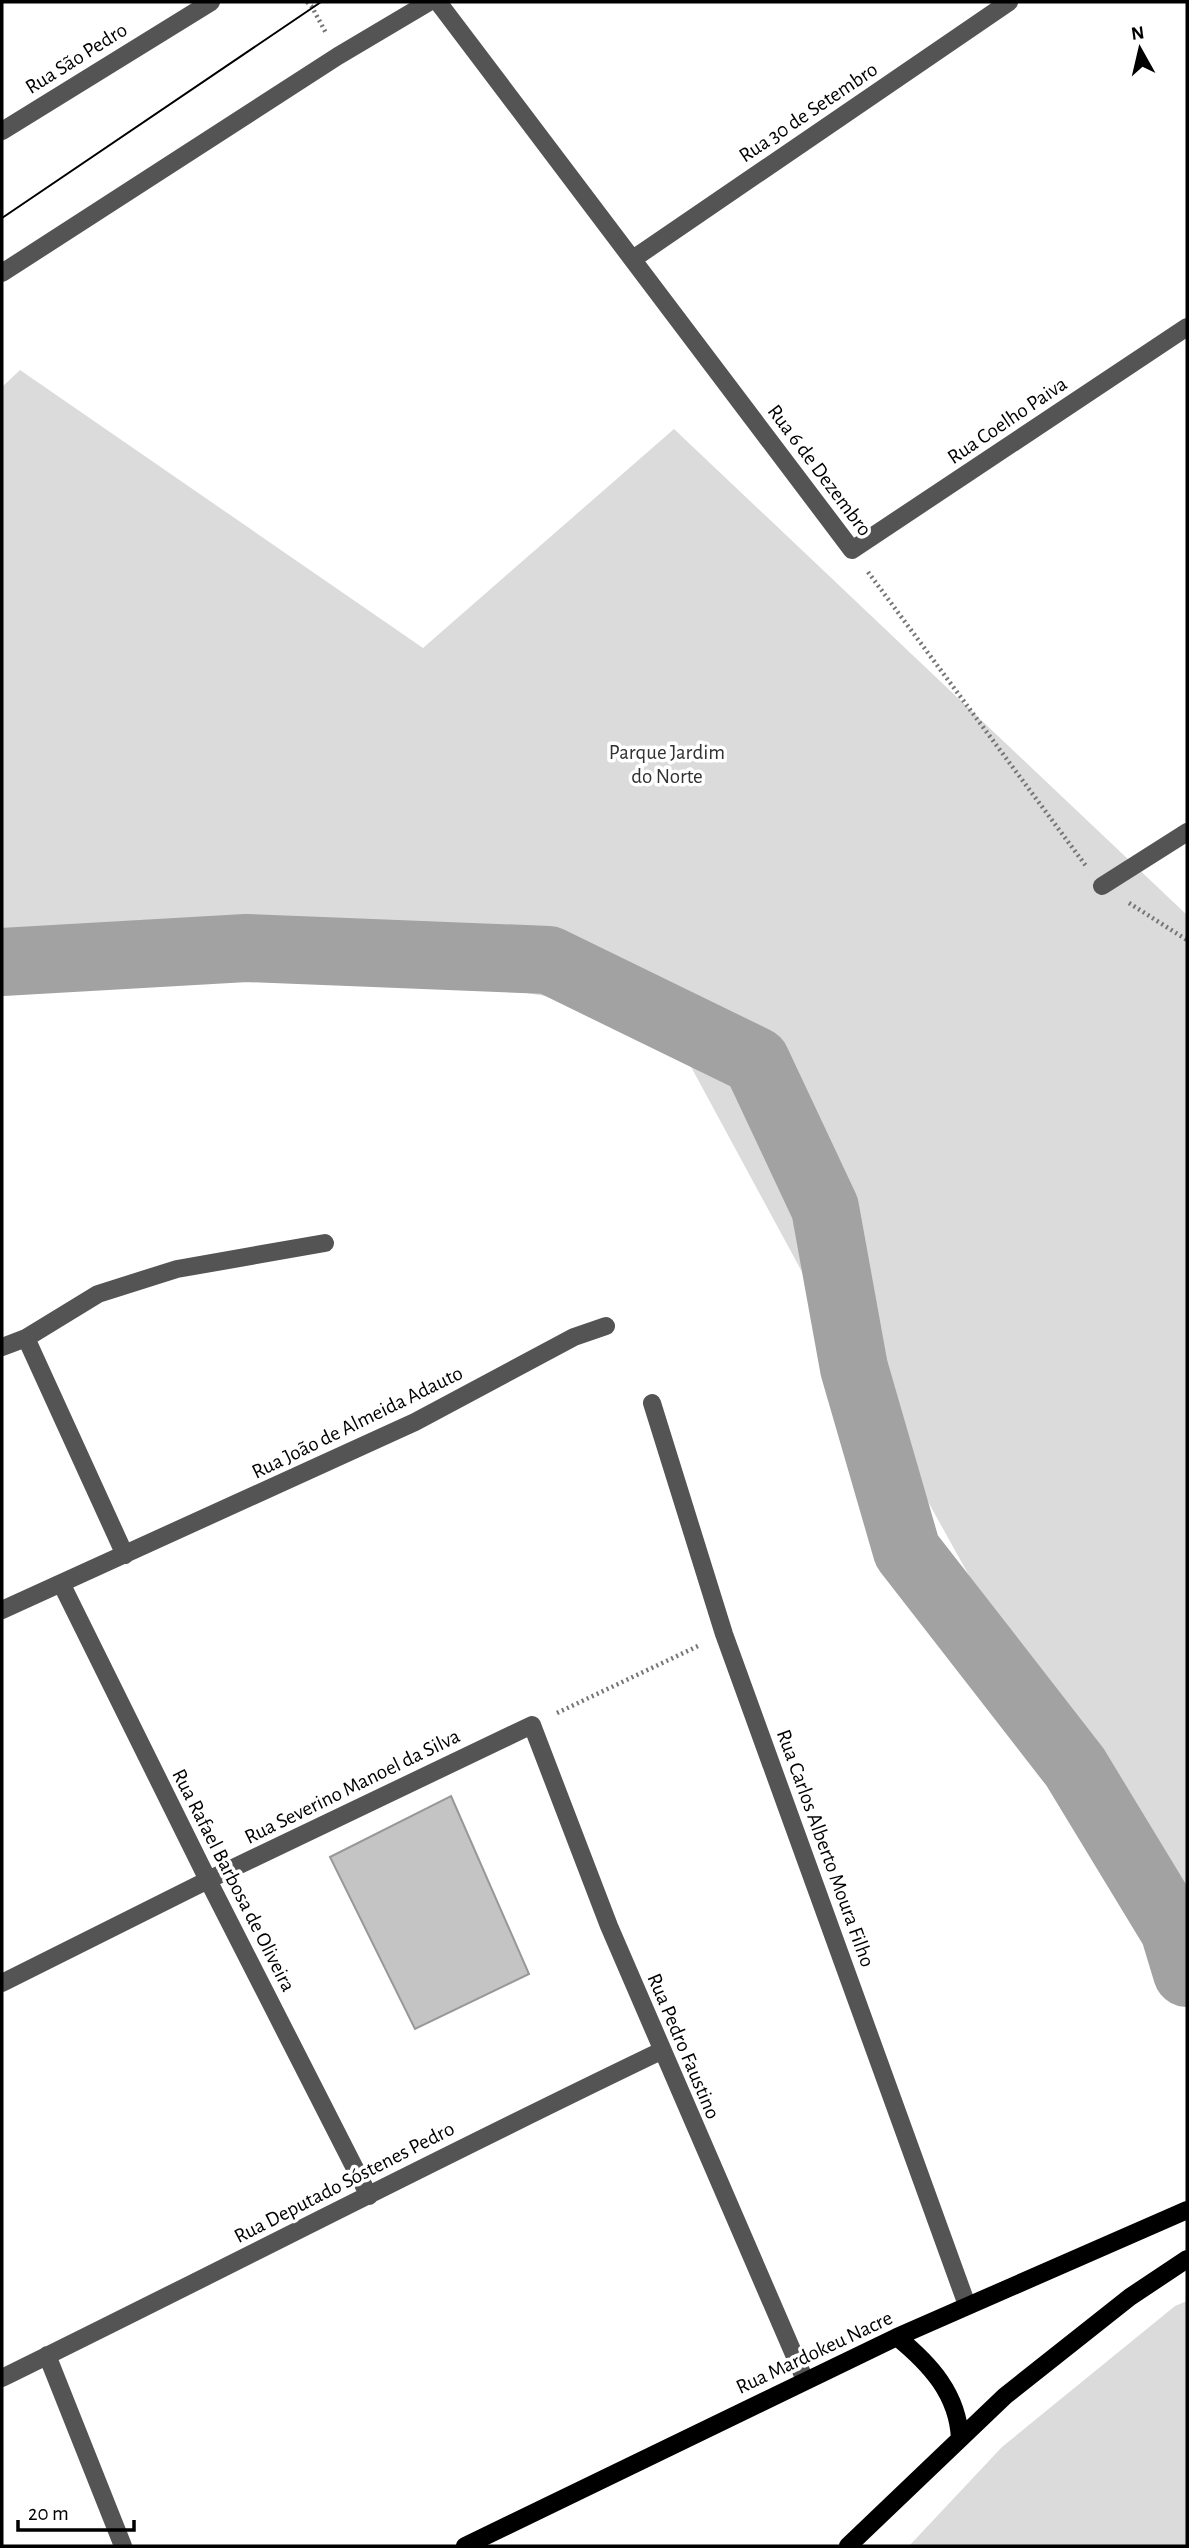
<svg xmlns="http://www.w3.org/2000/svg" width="1189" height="2548" viewBox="0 0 1189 2548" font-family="'Alegreya Sans',sans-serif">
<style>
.green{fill:#dbdbdb}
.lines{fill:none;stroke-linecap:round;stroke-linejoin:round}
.river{stroke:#a2a2a2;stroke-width:68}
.building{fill:#c4c4c4;stroke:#989898;stroke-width:2}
.path{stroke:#767676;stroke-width:4.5;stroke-dasharray:2 3.5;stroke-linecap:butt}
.minor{stroke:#545454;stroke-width:18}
.major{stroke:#000;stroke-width:18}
.tram{stroke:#000;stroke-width:2}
.labels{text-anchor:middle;stroke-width:7;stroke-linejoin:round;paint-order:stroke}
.street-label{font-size:21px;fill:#000;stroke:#fff}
.park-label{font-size:21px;fill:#323232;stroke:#fff}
</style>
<rect width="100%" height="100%" fill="#fff"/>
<!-- green -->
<path class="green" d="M20 370 423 648 674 429 1187 915V2000L1075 1767 854 1368 663 1015 246 948 2 972V387Z
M1187 2301V2546H909L1002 2447 1175 2306Z"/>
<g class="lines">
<!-- river -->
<path class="river" d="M2 962 246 948 549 960 756 1061 825 1208 854 1368 907 1551 1075 1767 1174 1930 1187 1973"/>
</g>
<!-- building -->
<path class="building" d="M451 1796 529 1974 415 2029 330 1857Z"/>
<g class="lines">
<!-- path -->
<path class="path" d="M307 2 312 7 326 33
M868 572 1086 866
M1129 903 1187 940
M557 1713 698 1646"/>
<!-- minor -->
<path class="minor" d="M438 2 852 550 1187 327
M2 131 211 2
M633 259 1009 2
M2 273 338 56 429 2
M1102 886 1187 832
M26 1338 125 1555
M2 1347 26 1338 98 1294 177 1269 325 1243
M652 1403 724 1634 967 2305
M61 1583 208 1880 369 2196
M2 1610 415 1422 574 1337 606 1326
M2 1983 208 1880 532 1725 609 1926 805 2380
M47 2355 123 2546
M2 2378C222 2270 440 2157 661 2051"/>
<!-- major -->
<path class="major" d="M897 2337C930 2364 958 2394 960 2439
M465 2546 897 2337 1187 2210
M848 2546 1005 2396 1130 2297 1187 2259"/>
<!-- tram -->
<path class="tram" d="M2 218 321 2"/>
</g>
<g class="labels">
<!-- street labels -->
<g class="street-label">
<text transform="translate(76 58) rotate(-32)" y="7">Rua São Pedro</text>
<text transform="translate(808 112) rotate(-34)" y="7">Rua 30 de Setembro</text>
<text transform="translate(1007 420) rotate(-34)" y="7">Rua Coelho Paiva</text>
<text transform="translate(820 470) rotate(53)" y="7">Rua 6 de Dezembro</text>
<text transform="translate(357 1422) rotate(-26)" y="7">Rua João de Almeida Adauto</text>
<text transform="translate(352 1786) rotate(-26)" y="7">Rua Severino Manoel da Silva</text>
<text transform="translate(826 1848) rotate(70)" y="7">Rua Carlos Alberto Moura Filho</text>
<text transform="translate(234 1880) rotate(63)" y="7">Rua Rafael Barbosa de Oliveira</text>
<text transform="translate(684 2046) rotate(67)" y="7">Rua Pedro Faustino</text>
<text transform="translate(344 2182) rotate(-27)" y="7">Rua Deputado Sóstenes Pedro</text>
<text transform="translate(814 2352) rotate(-25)" y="7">Rua Mardokeu Nacre</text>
</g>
<!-- park labels -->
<g class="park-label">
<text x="667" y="759">Parque Jardim<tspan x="667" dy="24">do Norte</tspan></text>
</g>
</g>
<!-- border -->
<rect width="1189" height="2548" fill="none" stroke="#000000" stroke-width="7"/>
<!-- north arrow -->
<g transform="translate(1140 49) rotate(352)" stroke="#ffffff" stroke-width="5" paint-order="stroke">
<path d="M0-5L12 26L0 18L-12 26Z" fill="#000000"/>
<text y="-10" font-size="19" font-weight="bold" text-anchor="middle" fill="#000000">N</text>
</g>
<!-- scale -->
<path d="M18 2520v10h116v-10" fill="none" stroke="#000000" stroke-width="3.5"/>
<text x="28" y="2520" font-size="21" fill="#000000" stroke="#ffffff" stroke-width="5" paint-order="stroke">20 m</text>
</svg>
